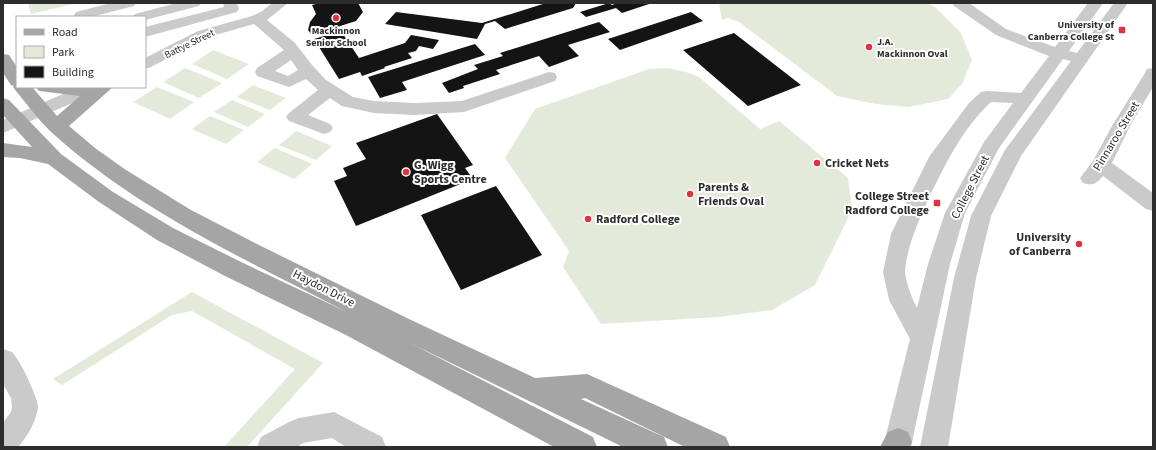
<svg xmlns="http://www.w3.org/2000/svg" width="1156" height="450" viewBox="0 0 1156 450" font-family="'Source Sans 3',sans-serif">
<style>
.green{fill:#e3eada}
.building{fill:#141414}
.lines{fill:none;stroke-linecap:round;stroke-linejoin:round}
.minor{fill:#cacaca;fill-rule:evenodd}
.major{fill:#a5a5a5;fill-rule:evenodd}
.poi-dot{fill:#de3442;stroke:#fff;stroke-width:1.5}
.labels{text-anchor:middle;stroke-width:4;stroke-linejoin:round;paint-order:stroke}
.far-poi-label{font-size:10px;font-weight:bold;fill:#2d2d2d;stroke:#fff;text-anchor:end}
.far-street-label{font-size:10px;fill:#2d2d2d;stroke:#fff}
.street-label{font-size:12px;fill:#2d2d2d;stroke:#fff}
.poi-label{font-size:12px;font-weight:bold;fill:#2d2d2d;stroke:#fff;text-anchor:start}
</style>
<rect width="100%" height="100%" fill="#fff"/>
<!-- green -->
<path class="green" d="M28 3H77L31 14Z
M719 3H928L936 8 961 33 972 60 962 84 948 99 909 107 876 104 837 96 739 22 728 18 722 20Z
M213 50 249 64 227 79 192 64Z
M185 68 222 83 199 98 163 82Z
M667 68 686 72 699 77 760 129 779 121 848 178 852 210 815 285 772 310 719 317 601 324 563 267 569 251 505 158 535 109 649 69Z
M253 85 286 98 270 110 237 97Z
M157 87 194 102 170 119 133 102Z
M232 100 265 114 248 127 214 112Z
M210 116 244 130 226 144 192 129Z
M296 131 332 146 316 160 279 145Z
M275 148 312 164 294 179 257 162Z
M192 292 323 363 247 447H224L295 369 192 311 172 315 62 385 53 379Z"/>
<!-- building -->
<path class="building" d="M320 3H358L363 12 356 21 312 35 308 30 310 22 316 14 312 5Z
M546 3H576L573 8 505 29 495 21 485 24 477 39 385 24 396 12 482 23Z
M609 3 612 5 617 3H652L622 13 616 8 586 17 580 12Z
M691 12 703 21 620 50 608 39Z
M599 22 610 32 568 45 579 56 549 67 539 56 496 70 500 74 463 86 464 88 449 93 442 83 478 69 474 65 503 56 500 53Z
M341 31 359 58 405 43 411 35 439 40 433 49 419 46 416 51 408 53 412 58 384 67 385 68 362 76 360 72 339 79 314 39Z
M734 33 801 85 748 106 683 50Z
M475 44 485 55 402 82 407 90 380 98 368 77Z
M437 114 473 165 465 168 473 179 356 226 334 181 347 176 343 168 366 159 356 143Z
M496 186 542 255 461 290 421 215Z"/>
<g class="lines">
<!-- minor -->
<path class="minor" d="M111 3H136L134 6 91 17H73L76 12Z
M177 3H201L199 6 145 20V17H132L135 14Z
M223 3H237L239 9 237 12 145 37V27L224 7Z
M272 3H288L267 20 295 43 312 65 326 80 353 97 374 101 415 103 462 101 549 72 555 73 557 77 555 81 464 112 415 115 374 113 342 106 330 98 308 115 330 124 333 128 330 132 324 134 289 121 286 117 289 113 318 90 306 79 289 87 257 76 255 72 257 68 284 50 254 24 208 37 151 67 145 69V58L198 31 252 16 261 12ZM291 60 298 70 288 76 275 71Z
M952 3H969L1006 29 1055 47 1088 3H1103L1069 51 1077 53 1114 3H1128L1021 156 991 216 976 278 948 447H920L954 278 971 216 1005 150 1071 61 1063 59 999 148 965 213 950 264 911 447H883L910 339 889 300 883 272 891 234 929 157 969 103 981 92 987 91 1021 93 1049 56 996 35 954 6ZM991 102 1013 103 984 142 945 213 928 264 917 308C912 299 905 280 905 270 908 243 919 220 930 196 946 162 964 127 991 102Z
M1153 68V87L1130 126 1112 163 1153 193V211L1146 209 1103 176C1096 184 1093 186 1083 183L1080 178 1093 161 1112 126 1145 73 1147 69Z
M79 87H103L100 91 3 133V120Z
M3 349C5 350 10 351 12 352 19 358 39 399 38 408 36 422 27 437 18 447H3V423L11 412 12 407 11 398 3 384Z
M334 412 382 437 386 447H346L332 438 303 443 297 447H257L261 437 289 422 299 418Z"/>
<!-- major -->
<path class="major" d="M3 54 9 55 17 67V87H32L57 116 80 96 39 91 36 87H113L69 126 95 148 126 170 191 210 259 245 411 320 535 378 587 374 726 437 730 447H685L585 398 581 399 664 437 668 447H623L410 343 593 437 597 447H554L344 334 225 276 157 240 99 202 48 164 20 158 3 157V143L32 147 3 115V98L9 100 61 154 113 192 173 228 241 262 347 312C244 259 135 209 49 130 37 118 27 104 16 91L13 87 14 86 11 85 3 73Z
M898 428 908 432 912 442 910 447H880L888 432Z"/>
</g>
<!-- markers -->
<g class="poi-dot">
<circle cx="336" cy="18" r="4"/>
<rect x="1118" y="26" width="8" height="8" rx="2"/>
<circle cx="869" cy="47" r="4"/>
<circle cx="817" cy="163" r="4"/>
<circle cx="406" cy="172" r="4"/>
<circle cx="690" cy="194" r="4"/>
<rect x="933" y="199" width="8" height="8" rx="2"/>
<circle cx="588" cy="219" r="4"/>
<circle cx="1079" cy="244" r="4"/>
</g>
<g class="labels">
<!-- far-poi labels -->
<g class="far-poi-label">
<text x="1114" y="28">University of<tspan x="1114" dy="12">Canberra College St</tspan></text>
<text x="336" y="34" text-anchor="middle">Mackinnon<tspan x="336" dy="12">Senior School</tspan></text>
<text x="877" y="45" text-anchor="start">J.A.<tspan x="877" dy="12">Mackinnon Oval</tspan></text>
</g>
<!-- far-street labels -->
<g class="far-street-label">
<text transform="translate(189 43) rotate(-26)" y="4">Battye Street</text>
</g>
<!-- street labels -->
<g class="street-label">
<text transform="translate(1116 136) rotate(-59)" y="4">Pinnaroo Street</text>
<text transform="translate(970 187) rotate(-63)" y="4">College Street</text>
<text transform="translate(324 288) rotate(27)" y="4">Haydon Drive</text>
</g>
<!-- poi labels -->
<g class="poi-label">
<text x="825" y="167">Cricket Nets</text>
<text x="414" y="169">G. Wigg<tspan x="414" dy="14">Sports Centre</tspan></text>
<text x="698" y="191">Parents &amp;<tspan x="698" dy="14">Friends Oval</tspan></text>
<text x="929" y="200" text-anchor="end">College Street<tspan x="929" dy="14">Radford College</tspan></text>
<text x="596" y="223">Radford College</text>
<text x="1071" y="241" text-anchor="end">University<tspan x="1071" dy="14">of Canberra</tspan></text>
</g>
</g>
<!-- border -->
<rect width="1156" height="450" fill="none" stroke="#2d2d2d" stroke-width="8"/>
<!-- legend -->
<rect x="16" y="16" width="130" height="72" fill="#ffffff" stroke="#ababab"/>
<rect x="24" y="29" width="20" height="6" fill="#a5a5a5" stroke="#ababab"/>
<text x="52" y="36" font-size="12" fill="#2d2d2d">Road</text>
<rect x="24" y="46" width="20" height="12" fill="#e3eada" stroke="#ababab"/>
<text x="52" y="56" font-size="12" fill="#2d2d2d">Park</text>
<rect x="24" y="66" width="20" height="12" fill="#141414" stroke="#ababab"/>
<text x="52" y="76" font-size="12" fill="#2d2d2d">Building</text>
</svg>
